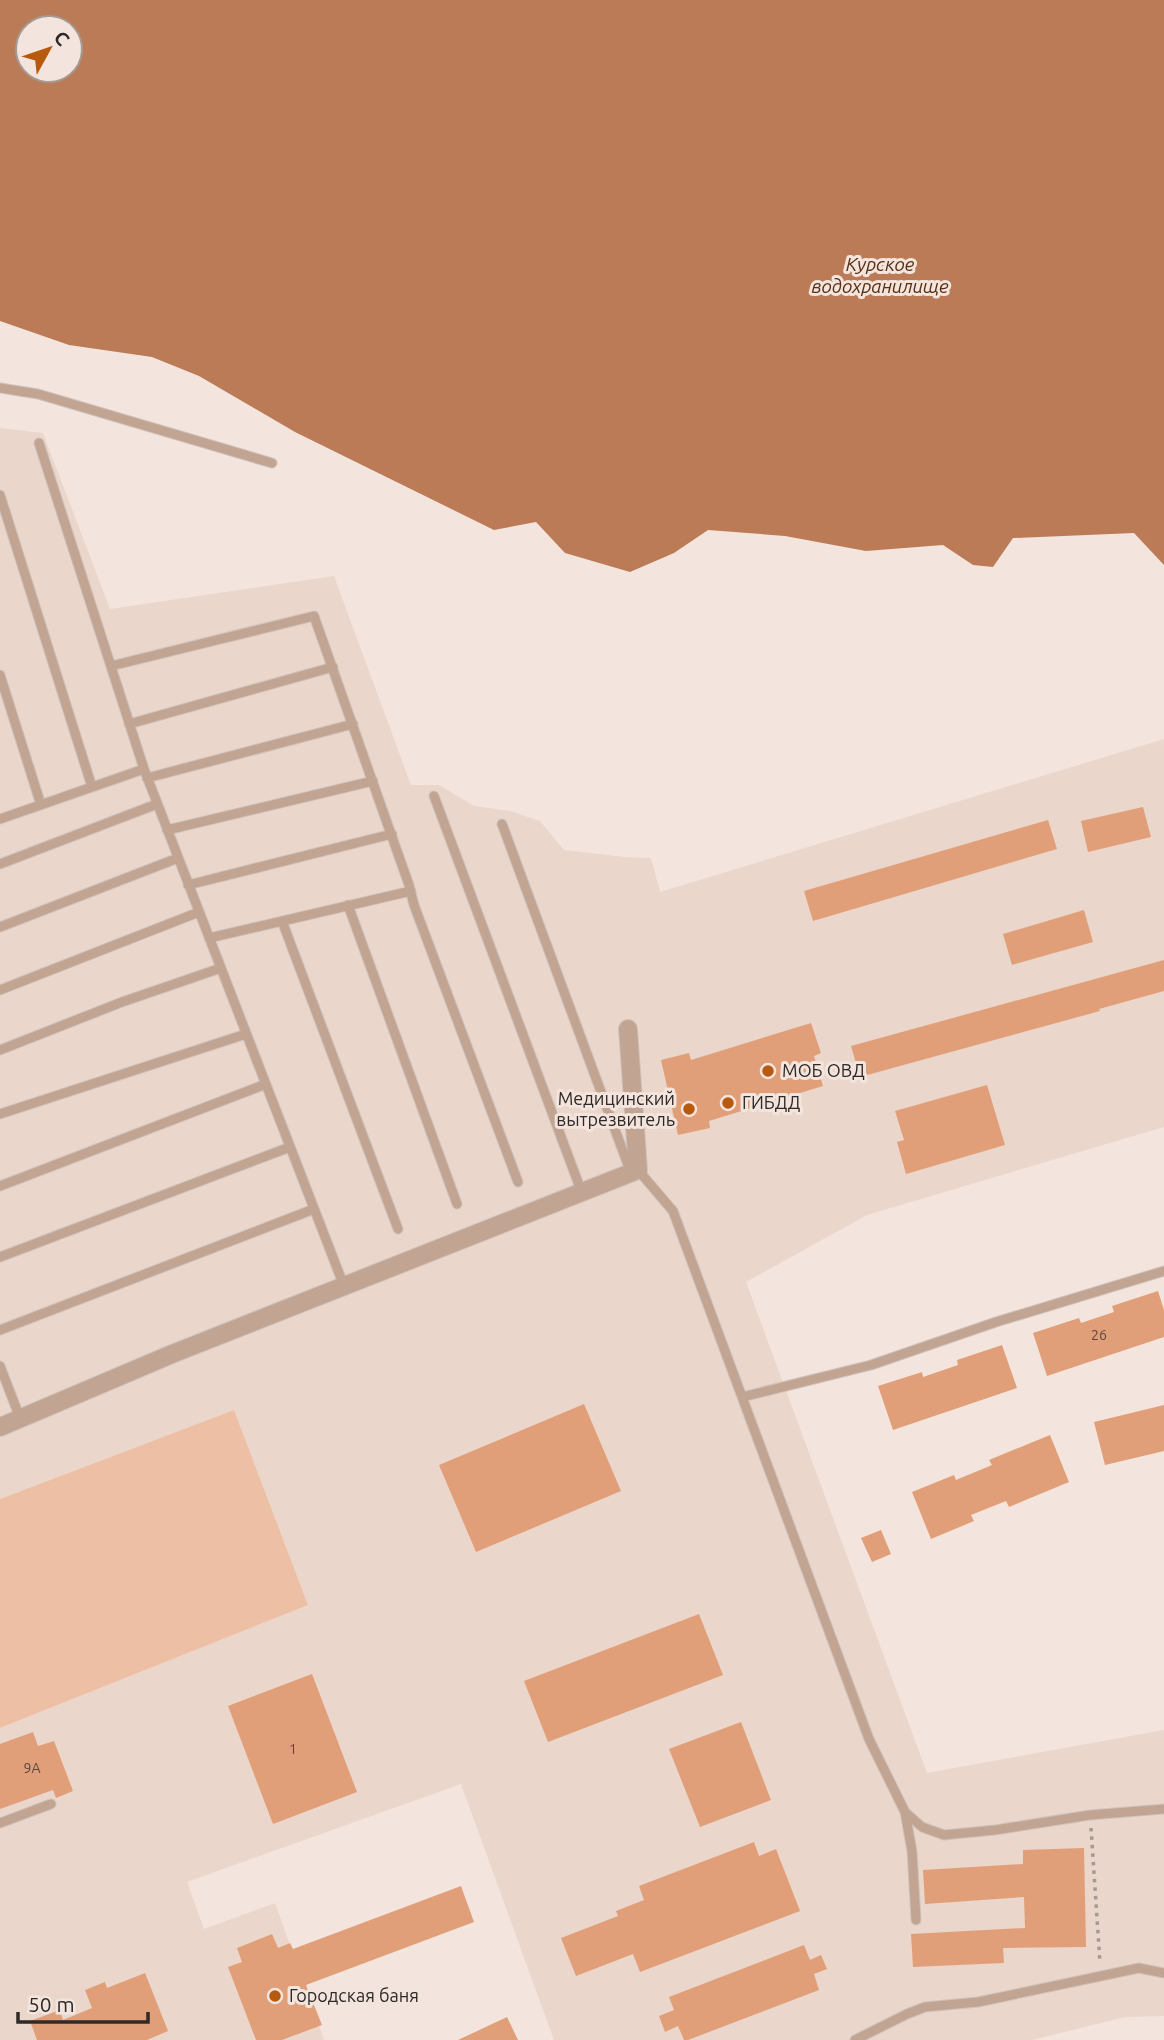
<svg xmlns="http://www.w3.org/2000/svg" width="1164" height="2040" viewBox="0 0 1164 2040" font-family="Ubuntu,sans-serif">
<style>
.built{fill:#ead6ca}
.green{fill:#edbfa5}
.water{fill:#bb7b56;fill-rule:evenodd}
.building{fill:#e19f79}
.lines{fill:none;stroke-linecap:round;stroke-linejoin:round}
.lane-casing{stroke:#d0c3bc;stroke-width:11}
.street-casing{stroke:#d0c3bc;stroke-width:20}
.path{stroke:#a49a94;stroke-width:3.5;stroke-dasharray:3.5 5;stroke-linecap:butt}
.lane{stroke:#c2a493;stroke-width:9}
.street{stroke:#c2a493;stroke-width:18}
.poi-dot{fill:#b7590e;stroke:#f3e5dd;stroke-width:2.5}
.labels{text-anchor:middle;stroke-width:6;stroke-linejoin:round;paint-order:stroke}
.number-label{font-size:14px;fill:#5c473c}
.poi-label{font-size:18px;fill:#2f2a27;stroke:#f3e5dd;text-anchor:start}
.water-label{font-size:19px;font-style:italic;fill:#592e12;stroke:#f3e5dd}
</style>
<rect width="100%" height="100%" fill="#f3e5dd"/>
<!-- built -->
<path class="built" d="M0 428 43 433 110 609 334 576 411 785H439L474 806 510 811 540 821 564 850 625 857 651 858 660 892 1164 739V1127L867 1215 746 1282 927 1773 1164 1730V2016L1125 2017 1032 2040H554L461 1784 187 1882 204 1929 275 1903 324 2040H0V1728L308 1605 234 1410 0 1499Z"/>
<!-- green -->
<path class="green" d="M234 1410 308 1605 0 1728V1499Z"/>
<!-- water -->
<path class="water" d="M0 0H1164V565L1134 533 1013 538 993 567 973 565 943 545 866 551 785 536 708 530 674 553 630 572 565 553 536 522 494 530 295 432 199 376 152 357 69 345 0 321ZM28 28H70V70H28Z"/>
<!-- building -->
<path class="building" d="M1143 807 1151 837 1088 852 1081 821Z
M1048 820 1057 849 813 921 804 891Z
M1084 910 1093 942 1012 965 1003 934Z
M1164 960V991L1099 1009 1100 1011 860 1077 851 1046Z
M811 1023 821 1053 814 1056 823 1086 709 1121 710 1128 678 1135 661 1060 689 1053 691 1060Z
M987 1085 1005 1145 906 1174 897 1142 904 1140 895 1111Z
M1158 1291 1164 1310V1337L1047 1376 1033 1333 1079 1318 1081 1323 1114 1312 1112 1306Z
M1002 1345 1017 1388 893 1430 878 1386 922 1372 923 1377 958 1365 957 1360Z
M584 1404 621 1491 476 1552 439 1465Z
M1164 1405V1451L1105 1465 1094 1422Z
M1050 1435 1069 1482 1009 1507 1006 1501 971 1515 974 1521 931 1539 912 1492 954 1475 956 1480 992 1465 989 1460Z
M881 1530 891 1554 872 1562 861 1538Z
M699 1614 723 1675 548 1742 524 1681Z
M312 1674 357 1792 273 1824 228 1706Z
M741 1722 771 1800 700 1827 669 1749Z
M33 1732 38 1746 54 1741 73 1791 56 1798 53 1790 0 1809V1744Z
M754 1842 759 1856 776 1849 800 1911 640 1972 633 1954 576 1976 561 1938 618 1916 616 1911 644 1900 639 1886Z
M1084 1848 1086 1947 1003 1948 1004 1963 913 1967 911 1934 1025 1928 1024 1897 925 1904 923 1870 1023 1864V1850Z
M461 1886 474 1922 306 1985 322 2025 282 2040H256L228 1967 242 1962 237 1948 272 1934 278 1948 290 1943 293 1949Z
M804 1945 810 1960 821 1955 827 1969 814 1974 819 1990 688 2040H684L678 2026 665 2032 659 2016 674 2010 669 1997Z
M145 1973 168 2031 147 2040H37L30 2021 60 2010 63 2020 92 2008 85 1990 105 1982 107 1988Z
M507 2017 518 2040H458Z"/>
<g class="lines">
<!-- lane casing -->
<g class="lane-casing">
<path id="lane" d="M0 388 38 394 272 463
M39 443 144 769
M0 495 92 787
M111 666 314 616 409 885 414 905 518 1182
M0 675 41 805
M129 724 333 667
M147 778 353 724
M434 796 582 1193
M0 819 144 769 344 1286
M502 824 631 1173
M167 830 373 781
M0 864 157 804
M188 885 392 834
M348 905 457 1204
M282 921 398 1229
M0 927 178 858
M209 938 411 891
M0 990 199 912
M0 1050 122 1002 221 968
M0 1114 246 1034
M638 1170 673 1211 869 1739 905 1812 922 1827 944 1835 995 1830 1090 1815 1164 1809
M0 1186 266 1084
M0 1257 290 1147
M0 1330 314 1209
M0 1366 20 1418
M742 1397 871 1365 996 1322 1164 1271
M905 1812 912 1851 916 1920
M0 1823 51 1804
M855 2040 907 2014 925 2007 978 2002 1139 1968 1164 1973"/>
</g>
<!-- street casing -->
<g class="street-casing">
<path id="street" d="M0 1427 172 1354 638 1170 628 1029"/>
</g>
<!-- path -->
<path class="path" d="M1091 1828 1100 1963"/>
<!-- lane -->
<use href="#lane" class="lane"/>
<!-- street -->
<use href="#street" class="street"/>
</g>
<!-- markers -->
<g class="poi-dot">
<circle cx="768" cy="1071" r="7"/>
<circle cx="728" cy="1103" r="7"/>
<circle cx="689" cy="1109" r="7"/>
<circle cx="275" cy="1996" r="7"/>
</g>
<g class="labels">
<!-- number labels -->
<g class="number-label">
<text x="1099" y="1340">26</text>
<text x="293" y="1754">1</text>
<text x="32" y="1773">9А</text>
</g>
<!-- poi labels -->
<g class="poi-label">
<text x="782" y="1077">МОБ ОВД</text>
<text x="675" y="1105" text-anchor="end">Медицинский<tspan x="675" dy="21">вытрезвитель</tspan></text>
<text x="742" y="1109">ГИБДД</text>
<text x="289" y="2002">Городская баня</text>
</g>
<!-- water labels -->
<g class="water-label">
<text x="880" y="271">Курское<tspan x="880" dy="22">водохранилище</tspan></text>
</g>
</g>
<!-- north arrow -->
<g transform="translate(49 49) rotate(50)"><circle r="33" fill="#f3e5dd" stroke="#a59a94" stroke-width="2"/>
<path d="M0-5L12 26L0 18L-12 26Z" fill="#b7590e"/>
<text y="-10" font-size="19" font-weight="bold" text-anchor="middle" fill="#2f2a27">С</text>
</g>
<!-- scale -->
<path d="M18 2012v10h130v-10" fill="none" stroke="#2f2a27" stroke-width="3.5"/>
<text x="28" y="2012" font-size="21" fill="#2f2a27" stroke="#f3e5dd" stroke-width="5" paint-order="stroke">50 m</text>
</svg>
